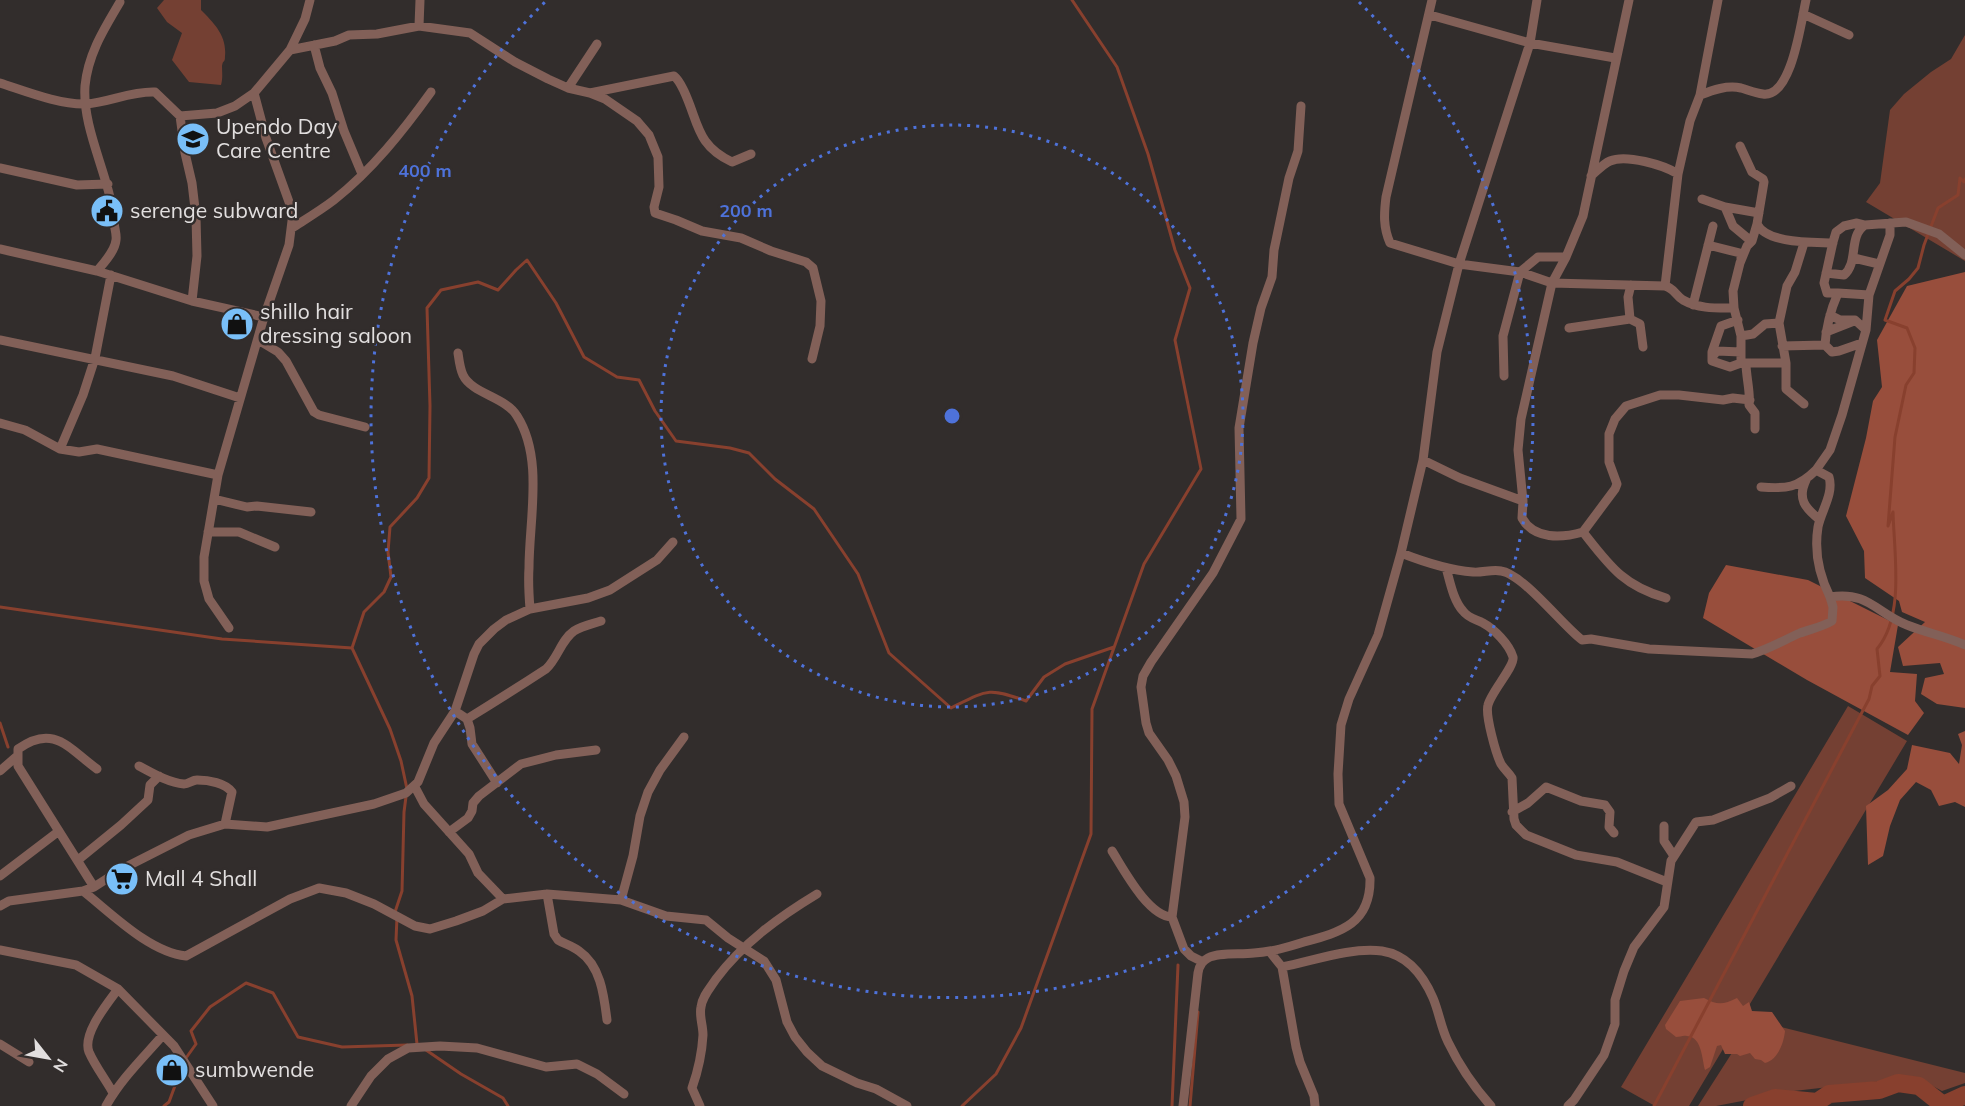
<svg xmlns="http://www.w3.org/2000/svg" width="1965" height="1106" viewBox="0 0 1965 1106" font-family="Mulish,sans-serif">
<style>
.green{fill:#744033}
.forest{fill:#984e3c}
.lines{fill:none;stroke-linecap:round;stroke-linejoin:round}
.stream{stroke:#88402e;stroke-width:3}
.river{stroke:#88402e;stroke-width:18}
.minor{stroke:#826058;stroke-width:9}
.ring{fill:none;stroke:#4e72da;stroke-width:3;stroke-dasharray:3 6}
.labels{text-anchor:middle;stroke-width:5;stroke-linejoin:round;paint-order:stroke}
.poi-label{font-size:21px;fill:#e2dfdf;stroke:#322d2c;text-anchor:start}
.centre{fill:#4e72da;stroke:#322d2c;stroke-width:3}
.ring-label{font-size:18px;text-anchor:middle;font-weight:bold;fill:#4e72da;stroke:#322d2c;stroke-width:5;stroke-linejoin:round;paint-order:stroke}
</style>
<rect width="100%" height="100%" fill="#322d2c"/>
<!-- green -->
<path class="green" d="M164 0H201V10C214 23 227 36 225 56 225 64 223 59 222 66 222 72 223 78 221 85L189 82 172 60 182 33 167 22 157 8Z
M1965 35V261L1866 202 1880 183 1890 110 1904 94 1931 72 1951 59Z
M1848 706 1907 741 1689 1106H1655L1621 1087Z
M1753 1020 1965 1073V1083L1942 1091 1916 1077 1794 1091 1716 1106H1698Z"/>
<!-- forest -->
<path class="forest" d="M1965 272V708L1937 704 1921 694 1925 678 1944 674 1940 663 1903 666 1898 647 1925 622 1902 612 1899 601 1865 578 1864 551 1846 516 1866 438 1873 401 1882 387 1877 340 1907 286Z
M1726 565 1808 580 1898 625 1890 672 1917 674 1915 701 1924 713 1908 735 1807 680 1703 618 1709 593Z
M1965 731V807L1955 802 1939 806 1931 790 1916 782 1900 800 1890 826 1883 856 1868 865 1866 806 1888 790 1907 769 1912 745 1950 753 1959 764 1962 745 1958 734Z
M1704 998C1717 1005 1723 1005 1737 998L1743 1006 1749 1002 1752 1011 1772 1012 1785 1031C1784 1042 1778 1060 1765 1063L1761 1060 1755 1059 1750 1053 1740 1056 1737 1054H1725L1721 1045 1717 1046 1710 1067 1705 1070C1702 1059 1702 1037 1687 1036 1683 1035 1680 1037 1676 1037L1666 1029 1665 1025 1680 1001Z"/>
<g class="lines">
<!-- stream -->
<path class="stream" d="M0 607 222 639 352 648 390 729 401 761 407 789 404 812 402 891 395 912
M352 648 364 612 384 592 391 577 388 552 390 527 417 498 429 478 430 406 427 308 441 290 478 282 498 290 516 270 527 260 556 303 584 357 617 377 639 380 655 411 676 441 730 448 749 453 775 479 814 509 858 574 889 653 951 708C987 690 988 687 1026 701L1044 677 1065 664 1114 647
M0 723 8 747
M397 917 396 940 412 996 417 1044
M426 1050 461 1074 503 1098 508 1106
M186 1058 196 1044 191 1031 210 1007 246 983 273 993 298 1037 342 1047 407 1045
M164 1106 169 1102 183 1064
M962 1106 996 1074 1021 1028 1091 834 1092 709 1144 564 1201 469 1175 340 1190 288 1175 250 1148 154 1117 67 1072 0
M1172 1106 1178 965
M1190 1106 1198 1012
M1654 1106 1869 699 1872 686 1880 676 1877 649C1905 616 1894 553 1893 512L1888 526 1895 437 1906 385 1914 373 1915 348 1907 328 1885 320 1895 291 1909 279 1918 268 1924 245 1938 208 1958 195 1960 178 1964 182 1965 179"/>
<!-- river -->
<path class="river" d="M1752 1106 1775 1098 1817 1102 1829 1094 1879 1090 1898 1083 1919 1086 1943 1105 1965 1095"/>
<!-- minor -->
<path class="minor" d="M1432 0 1386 197C1384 213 1383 227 1390 243L1459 264 1520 272 1552 283 1665 286C1674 288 1675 295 1683 300 1699 309 1716 308 1734 308
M1803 14 1849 35
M1430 15 1530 43 1615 58
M419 26 420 0
M314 45 320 68 332 93 344 131 362 174
M290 50 305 19 310 0
M0 83C25 91 60 105 86 104 110 102 131 91 155 92L180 116 217 113 235 106 254 93 290 50 335 41 349 35 377 34 419 26 470 33 515 62 548 79 568 88 590 93 605 99 637 121 649 135 658 157 659 187 654 207 655 213 676 220 702 231 741 238 771 251 806 262 813 268 821 301 820 326 812 359
M568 88 597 44
M590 93 674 76C679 80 681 85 684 91 699 123 696 145 732 162L751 154
M1700 95 1718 0
M180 116 185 153 192 183 196 217 197 256 192 301
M1740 146 1752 172 1763 179 1764 182 1757 224 1752 241 1747 246 1740 263 1733 291 1734 308 1741 336V363
M0 168 77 185 108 184
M1678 174 1690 121 1700 95C1713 90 1727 85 1741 88 1748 90 1755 93 1763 94 1792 98 1801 21 1806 0
M1591 176C1597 171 1603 164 1610 161 1626 154 1664 165 1678 174L1665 286
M1702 199 1725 207 1733 226 1751 241
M1725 207 1759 213
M1890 223V235L1869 295 1866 330 1842 415 1830 450 1816 470 1829 477C1834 494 1821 511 1818 527 1814 552 1819 575 1830 597 1869 591 1876 613 1907 625 1927 633 1945 636 1965 645
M1757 224C1767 244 1813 242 1833 243
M292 228C306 219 321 210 334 200 372 170 403 131 431 92
M1708 245 1740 253 1741 255V260
M0 249 97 271 192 301 264 317
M1854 258 1879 264
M97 271C104 263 115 251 116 240 117 234 114 227 114 221 110 176 82 130 85 86 88 54 104 29 120 2
M1826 273 1844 275C1859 262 1848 236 1865 225
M1631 285 1628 297 1630 319 1640 324 1643 347
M1838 293H1827L1824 283 1833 242 1836 232 1844 226 1857 223 1865 225 1906 222 1939 234 1965 255
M1693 305 1713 226
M1830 315 1840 320H1855L1866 330
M1738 320 1721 326 1712 352V361L1730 367 1741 363H1786
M1569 328 1630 319
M1826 332 1854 321
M1741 336 1753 334 1765 324 1779 323
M0 340 173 376 240 398
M258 340 278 352 286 361 314 412 319 415 365 427
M1862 343 1839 351 1832 352 1825 345C1826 327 1831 309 1838 293L1869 295
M1782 346 1825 345
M458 353C459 360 460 369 463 375 472 394 506 397 517 416 544 458 529 520 529 568 528 582 529 596 530 609
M1713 356 1717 351 1741 352
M1746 364C1746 376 1751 395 1749 405L1755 413V429
M1504 376 1503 336 1520 272 1538 257H1566
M1804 404 1786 389V363L1779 323 1787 286 1795 272 1804 243
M0 423 25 430 60 449 79 452 97 449 218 475
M60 449 83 395 95 358 111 275
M1423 460 1460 478 1523 501
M1806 480C1797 499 1805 508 1820 520
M1761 487C1786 489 1798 488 1816 470
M214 499 247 507 257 506 311 512
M208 532H239L275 547
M1583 532C1562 538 1534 540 1522 518L1523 501 1518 450 1521 419 1552 283 1566 257 1583 216 1629 0
M1401 553C1424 562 1448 570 1473 572 1482 573 1492 569 1501 571 1523 574 1563 626 1582 640L1591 639 1649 649 1752 654C1769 649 1784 640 1800 633 1811 629 1822 627 1832 621L1833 607 1830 597
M1446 568C1450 581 1453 600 1463 611 1468 618 1475 619 1483 623 1494 629 1509 644 1513 657 1515 666 1491 692 1488 705 1485 715 1496 754 1501 764 1504 769 1509 773 1512 778L1514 819 1516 825 1526 835 1576 855 1617 862 1667 882
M1666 598C1623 586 1609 565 1583 532L1615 489 1617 484 1609 462V434L1615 419 1626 406 1660 395H1679L1723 400 1733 398 1750 400
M229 628 209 599 204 581V557L218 475 264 317 289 245 293 213 266 138 254 93
M455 711 467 719C493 703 520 686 546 669 558 658 561 640 574 631 581 626 592 624 601 621
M467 719 470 728 472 744 497 783
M139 766C152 773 169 783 184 784 189 784 192 780 197 780 209 780 225 783 232 792L225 824
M0 771 17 756
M415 787 424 804 469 854 478 873 503 899
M1512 812 1528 803 1546 787 1581 801 1605 805 1610 812 1609 827 1614 833
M1664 826V841L1674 856
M449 832 468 818 472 811 473 803 479 796 521 764 556 755 596 750
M1112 851C1124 870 1148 916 1172 917
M78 860 121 825 148 800 150 785 159 776
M0 876 59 831
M94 887 18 766V749C54 723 69 749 97 769
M83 891C111 913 149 952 186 956L290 899 319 888 346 893 374 904 415 926 430 929 456 921 483 911 503 899 547 894 621 900 666 916 706 920 728 938 764 961 776 980 787 1022 795 1037 807 1052 822 1066 857 1083 876 1089 907 1106
M547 894 554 934 558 940C565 944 573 946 579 951 601 966 604 996 607 1020
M621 900 633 856 640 816 648 792 660 770 684 737
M0 906 9 901 83 891 94 887 122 869 189 835 225 824 267 827 374 804 406 793 418 782 434 743 455 711 474 654 479 644 494 629 506 620 530 609 588 598 610 590 657 560 673 542
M0 950 76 965 118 989 174 1046 213 1106
M1270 952 1282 967 1296 1047 1300 1062 1314 1096 1315 1106
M1203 962 1191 956 1184 949 1172 917 1185 817 1184 802 1176 776 1168 760 1149 733 1146 723 1141 687 1143 676 1151 662 1213 573 1241 519 1239 428 1253 343 1261 308 1272 277 1274 250 1289 178 1298 151 1301 106
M1282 967C1313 961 1350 947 1382 951 1407 955 1423 975 1433 998 1439 1012 1441 1028 1448 1042 1459 1065 1474 1087 1491 1106
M0 1044 29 1062
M113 1093C106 1080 95 1066 89 1052 82 1034 107 1004 118 989
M106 1106C121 1079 143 1058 163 1035
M351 1106 371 1076 388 1059 408 1048 440 1046 477 1048 546 1067 577 1064 597 1074 624 1094
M700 1106 692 1088C698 1071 702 1053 703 1035 703 1025 699 1016 701 1007 702 997 710 988 716 979 743 943 779 917 817 894
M1183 1106 1198 973C1199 966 1202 961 1208 958 1220 952 1241 955 1254 953 1272 952 1288 947 1304 942 1341 932 1371 924 1370 878L1339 804 1338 774 1341 725 1349 699 1378 635 1401 553 1423 460 1437 352 1459 264 1530 43 1537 0
M1568 1106 1574 1100 1604 1055 1615 1024V1000L1624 971 1634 947 1664 907 1671 861 1696 822 1713 820 1770 798 1791 786"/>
</g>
<!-- distance rings -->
<g class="ring">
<circle cx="952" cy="416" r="291"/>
<path d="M1359 2A581 581 0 1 1 545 2"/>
</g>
<!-- icons -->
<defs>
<g id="school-disc" transform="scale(1.725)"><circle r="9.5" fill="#79bff8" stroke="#322d2c"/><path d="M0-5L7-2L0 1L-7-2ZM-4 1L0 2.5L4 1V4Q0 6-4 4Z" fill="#111"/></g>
<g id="civic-disc" transform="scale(1.725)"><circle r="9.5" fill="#79bff8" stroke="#322d2c"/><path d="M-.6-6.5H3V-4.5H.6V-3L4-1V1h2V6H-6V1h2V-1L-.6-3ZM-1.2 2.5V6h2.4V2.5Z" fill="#111"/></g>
<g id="shop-disc" transform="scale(1.725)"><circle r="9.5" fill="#79bff8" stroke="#322d2c"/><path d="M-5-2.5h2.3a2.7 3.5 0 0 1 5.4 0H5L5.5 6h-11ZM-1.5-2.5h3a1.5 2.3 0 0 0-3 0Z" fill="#111"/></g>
<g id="supermarket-disc" transform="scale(1.725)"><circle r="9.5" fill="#79bff8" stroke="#322d2c"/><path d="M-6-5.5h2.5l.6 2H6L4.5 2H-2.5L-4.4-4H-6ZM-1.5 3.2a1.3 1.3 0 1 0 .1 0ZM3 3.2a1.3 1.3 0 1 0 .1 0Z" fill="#111"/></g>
</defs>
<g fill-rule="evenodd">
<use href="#school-disc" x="193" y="139"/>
<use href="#civic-disc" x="107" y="211"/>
<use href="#shop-disc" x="237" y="324"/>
<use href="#supermarket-disc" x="122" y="879"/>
<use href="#shop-disc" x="172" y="1070"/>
</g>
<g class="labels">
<!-- poi labels -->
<g class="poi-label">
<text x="216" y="134">Upendo Day<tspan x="216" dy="24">Care Centre</tspan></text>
<text x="130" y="218">serenge subward</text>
<text x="260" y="319">shillo hair<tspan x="260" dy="24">dressing saloon</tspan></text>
<text x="145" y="886">Mall 4 Shall</text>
<text x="195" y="1077">sumbwende</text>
</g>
</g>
<circle cx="952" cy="416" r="9" class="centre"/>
<g class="ring-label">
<text x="425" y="177">400 m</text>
<text x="746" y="217">200 m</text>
</g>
<!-- north arrow -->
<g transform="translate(48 1058) rotate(121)" stroke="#322d2c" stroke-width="4.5" paint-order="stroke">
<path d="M0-4.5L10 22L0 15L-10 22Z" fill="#e2dfdf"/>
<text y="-9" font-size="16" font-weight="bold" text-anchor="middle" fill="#e2dfdf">N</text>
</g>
</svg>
